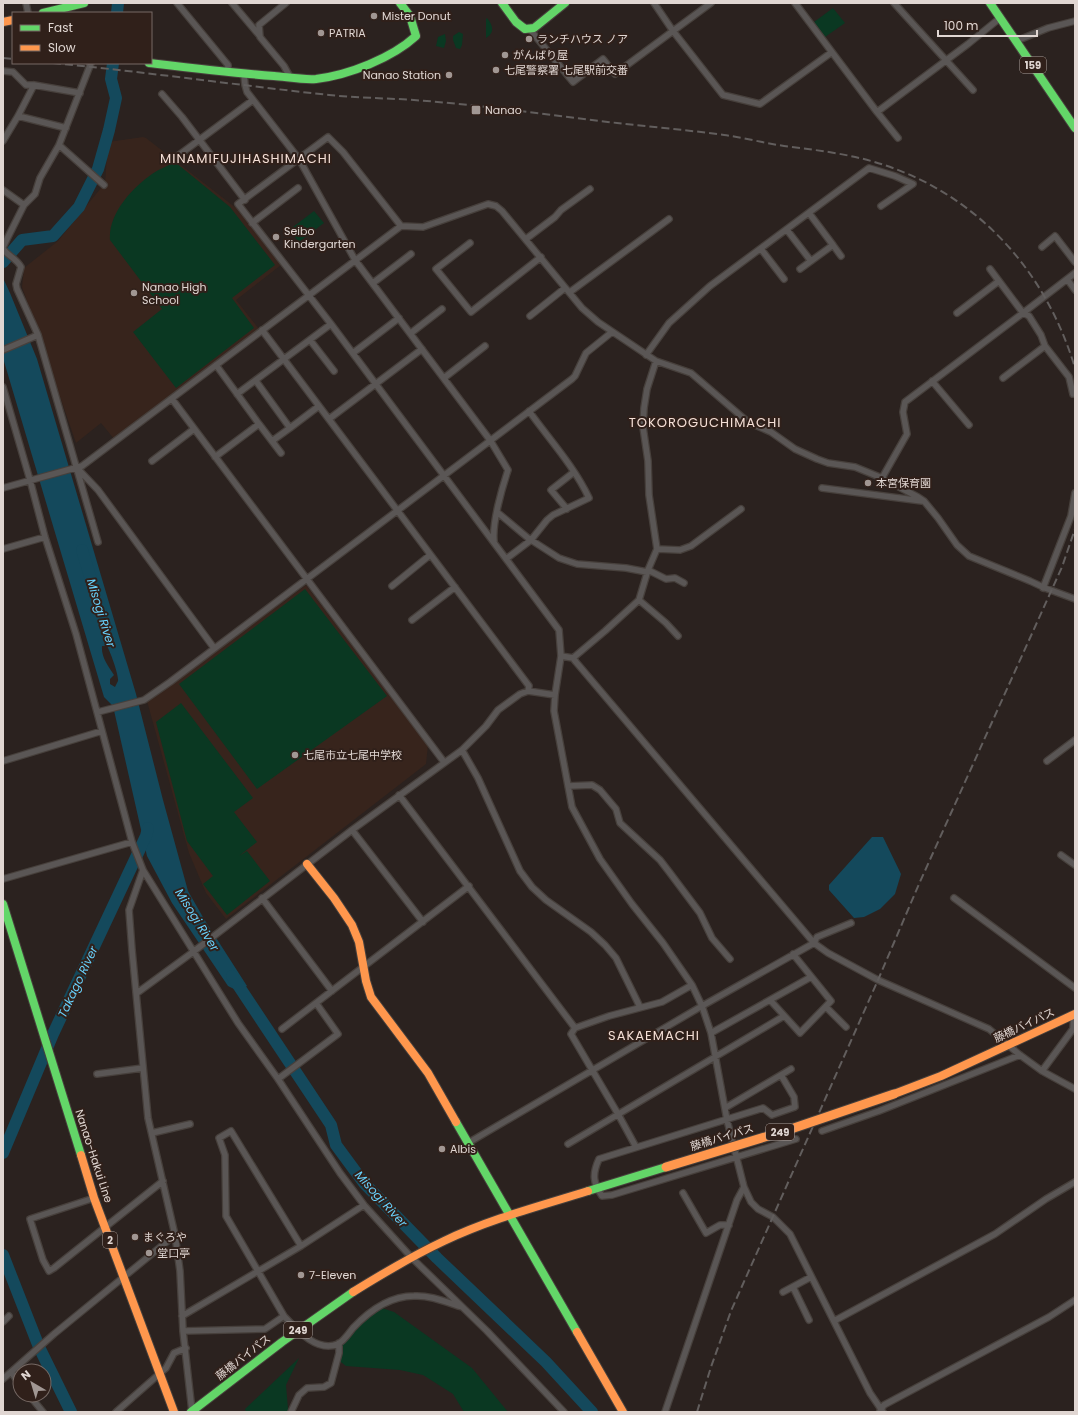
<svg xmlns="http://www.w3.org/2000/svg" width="1078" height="1415" viewBox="0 0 1078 1415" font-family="Poppins,'Noto Sans JP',sans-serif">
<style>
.built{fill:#37241c}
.green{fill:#0a3822}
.water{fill:#14495c;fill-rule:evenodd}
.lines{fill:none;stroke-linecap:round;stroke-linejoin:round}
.river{stroke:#14495c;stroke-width:12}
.street-casing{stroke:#47403c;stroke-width:8}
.fast-casing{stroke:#47403c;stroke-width:10}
.slow-casing{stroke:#47403c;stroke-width:10}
.street{stroke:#5a5655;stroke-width:5.5}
.fast{stroke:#63d668;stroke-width:8}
.slow{stroke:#ff974d;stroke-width:8}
.rail{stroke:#625e5d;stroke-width:2;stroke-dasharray:8 4;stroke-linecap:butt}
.slow-bridge-casing{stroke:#47403c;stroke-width:11;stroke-linecap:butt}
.slow-bridge{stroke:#ff974d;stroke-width:9}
.poi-dot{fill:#a19793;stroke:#30201a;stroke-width:1.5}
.labels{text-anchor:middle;stroke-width:4;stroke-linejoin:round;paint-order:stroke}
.shield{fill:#30201a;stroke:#ab9f9b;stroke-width:1}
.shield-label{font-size:10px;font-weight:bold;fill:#e0d6d2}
.poi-label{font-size:11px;fill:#e0d6d2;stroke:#30201a;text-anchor:start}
.street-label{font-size:11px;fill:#e0d6d2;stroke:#30201a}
.water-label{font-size:12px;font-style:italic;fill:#68d1fc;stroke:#30201a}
.quarter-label{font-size:13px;letter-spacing:1px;fill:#f4dfd6;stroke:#30201a}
</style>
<rect width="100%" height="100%" fill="#2b221f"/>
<!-- built -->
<path class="built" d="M143 137 146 138 236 208 281 265 236 300 259 329 115 440 101 423 76 443 22 287 24 268 58 241 105 183 108 142Z
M306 585 428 745 426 764 226 919 206 893 189 853 147 701Z"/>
<!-- green -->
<path class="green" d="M833 8 845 23 825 37 814 22Z
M487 18C493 25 495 33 486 38V19Z
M459 32 463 34 462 45 460 49 456 48 453 40V36Z
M445 34 446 41 444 48 436 46 438 37Z
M175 162 230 207 275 265 232 298 254 328 176 388 133 332 162 309 110 240C108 214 132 188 152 174 159 169 168 166 175 162Z
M314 211 324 223 299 242 289 230Z
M305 589 387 696 257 789 179 684Z
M181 703 253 798 234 812 257 842 239 856 247 851 270 881 227 915 203 884 213 876 187 841 156 722Z
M382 1308 394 1312 472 1368 508 1412H464L453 1394 423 1375 400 1370 346 1366 337 1359 344 1338 367 1314Z
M299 1358 286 1385 288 1409 290 1412H246L245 1409Z"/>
<!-- water -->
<path class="water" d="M3 278 10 293 37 359 136 694 163 800 188 891 204 919 247 986 238 991 228 986 172 903 147 856 113 706 104 697 3 358ZM85 563C92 571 103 591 98 601 92 595 86 573 84 564ZM102 646H107C110 651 119 675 118 681 117 683 116 685 115 687L110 684V679L114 675C108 666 101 657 102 646Z
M872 837H883L901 874 895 894 880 909 864 917 854 918 829 890V885Z"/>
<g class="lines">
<!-- river -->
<path class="river" d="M117 13 118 3
M3 262 22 240 53 236 79 207 98 169 109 130 116 98 111 79 113 63
M82 550 102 615
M232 976 331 1125 336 1145 364 1183 437 1258 546 1362 592 1412
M3 1153 53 1034 146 836 148 828
M3 1255 39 1347 71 1412"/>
<!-- street casing -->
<g class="street-casing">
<path id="street" d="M26 3 28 13
M177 3 228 65V72
M232 3 259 35
M286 3 259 25 260 37 284 66 290 77
M654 3 673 31 711 3
M795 3 877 112 898 138
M894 3 973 90
M534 28 532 32 573 82 603 59 615 74 673 31 723 95 760 104 832 52
M1016 41 1048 28 1075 21
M3 71 13 72 26 85H34L80 93
M244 74 245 85 247 92 299 159 355 260 490 440 508 470C502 488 492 523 494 541
M162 94 182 117 245 200
M877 112 968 44 1000 18
M18 116 66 128
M3 141 18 116 34 85
M59 145 104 185
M175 158 253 100
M3 190 24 205
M809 213 833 245 811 261
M252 223 298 188
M401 226 343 152 328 137 238 204 331 324 559 630 561 656 555 695 554 711 572 807 600 859 632 904 663 943 692 985 702 1006 711 1033 727 1120 744 1187 751 1202 758 1209 773 1217 790 1234 870 1393 883 1412
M787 230 811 261 800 269
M526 239 555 217 561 210 590 189
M470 243 436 269 471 312 541 257
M833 245 841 256
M3 247 24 205 35 194 40 178 59 145 91 63
M1042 247 1055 236 1075 262
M3 249C9 257 16 258 21 267L16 284 17 289 38 335 98 542
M761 249 784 279
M990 269 1023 313 1029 316 1041 335 1045 346 1069 377 1073 394
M1067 279 1075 290
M373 283 411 254
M570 292 669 219
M957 313 999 281
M530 316 565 288
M262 330 529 686 528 691
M411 333 442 309
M310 340 334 371
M3 350 38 335
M353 353 399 318
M646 355 669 323 710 286 869 168 895 176 913 184 881 206
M216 365 259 424
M444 378 485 346
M1003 378 1045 346
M256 381 290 428 272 441
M932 381 969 425
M3 387 30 480 45 537 76 634 132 842 143 870 238 1023 278 1079 340 1173 364 1205 412 1258 487 1331 564 1412
M237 394 331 324
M172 399 444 762
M329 419 422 349
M290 428 319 406
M215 457 259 424 281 453
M152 461 194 429
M79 470 98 490 214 648
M882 478 907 434 903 412 905 402 1023 313 1075 273
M3 488 82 466 401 226 423 227 488 204 496 206 502 211 582 308 598 322 656 361 691 373 748 422 771 432 795 449 817 459 828 463 855 467 882 478 918 497 924 501 938 518 957 545 969 556 1030 581 1045 588 1075 599
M822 488 922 501
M567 509 551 490 574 472
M497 512 528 538 559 558 577 564 626 568 647 572
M3 549 45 537
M657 549 680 550 691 546 741 509
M506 559 531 540 547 520 553 515 589 498C574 466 549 439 529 411
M648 570 666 579 675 578 684 583
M392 586 430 555
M1043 588 1071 516 1075 493
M639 600 666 623 678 636
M412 620 455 587
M561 656 573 658 576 662 814 943 828 953 878 980 989 1029 1020 1055 1042 1071 1075 1089
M573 658 605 631 639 600 648 570 657 549 649 495 648 461 643 427 644 408 647 389 656 361
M98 712 144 700 170 682 572 379 575 376 586 353 612 332
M462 750 478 778 520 871 532 887 546 900 591 932 605 945 616 958 640 1007
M3 761 102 731
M1047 761 1075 740
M568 786 592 785 600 790 616 809 620 823 660 860 670 873 700 913 712 938 730 959
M399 795 575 1028
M352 830 423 922
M1061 855 1075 865
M143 870 129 910 132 950 148 1118 175 1235 180 1271 183 1331 192 1411
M3 879 132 842
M262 898 332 991
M954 898 1075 988
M137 993 193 952 352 830 462 750 486 726 498 710 520 694 528 691 555 695
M770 1000 800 1033 831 1001 793 954
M826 1007 846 1027
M282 1029 469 886
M711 1033 811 977
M1042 1071 1073 1029 1074 1015
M97 1074 143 1068
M781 1075 794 1097 795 1107 772 1115 763 1108 599 1159C592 1174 593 1183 602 1196L612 1195 796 1139
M278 1079 338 1034 316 1003
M725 1108 791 1069
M822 1131 879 1111 1020 1055
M152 1133 190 1124
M468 1143 702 1006 814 943 817 937 851 923
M568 1144 784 1016
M636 1147 618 1114 571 1034 575 1028 609 1016 662 1002 692 985
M683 1193 706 1233 720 1225H729
M94 1198 30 1219 43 1260 49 1271 54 1268 163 1181
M793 1287 809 1320
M783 1292 811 1277
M182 1316 301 1246 364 1205
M284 1316 226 1216 225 1155 219 1138 231 1131 301 1246
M834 1321 995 1234 1046 1199 1075 1182
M3 1322 9 1316
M183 1331 265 1329 284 1316C297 1330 317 1353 338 1344 344 1341 349 1333 353 1328 369 1311 389 1296 414 1296 430 1295 446 1302 462 1307
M11 1372 20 1384
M3 1379 54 1334 175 1235
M29 1395 43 1412
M880 1411 884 1405 1049 1317 1075 1300
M116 1412 166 1368 174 1353 186 1348
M291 1412 299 1395 307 1388 324 1387 331 1383 339 1353V1343
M665 1412 737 1200 744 1187"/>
</g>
<!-- fast casing -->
<g class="fast-casing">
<path id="fast" d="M502 3 516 22 525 29 534 28 565 3
M990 3 1075 128
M43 13 84 3
M149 63C191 68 232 73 274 76 287 77 303 80 316 79 349 75 392 58 416 36L410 16 400 3
M3 904 81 1155
M456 1122 577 1332
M588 1191 666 1167
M191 1412 282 1342 353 1292"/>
</g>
<!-- slow casing -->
<g class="slow-casing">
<path id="slow" d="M3 22 13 20
M307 864 334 898 352 925 359 942 366 981 371 997 428 1073 456 1122
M894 1094 941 1076 1075 1014
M81 1155 94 1198 174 1412
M353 1292C382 1274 412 1256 444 1241 490 1219 540 1206 588 1191
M577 1332 623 1412"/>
</g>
<!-- street -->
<use href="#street" class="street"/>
<!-- fast -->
<use href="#fast" class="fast"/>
<!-- slow -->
<use href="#slow" class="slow"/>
<!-- rail -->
<path class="rail" d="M3 58 13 59
M53 63C145 72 237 85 329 95 357 98 385 98 414 100 481 105 549 115 617 123 652 127 688 130 724 135 746 138 768 144 791 147 842 153 880 159 927 183 1001 222 1051 288 1075 368
M697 1412 711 1367 731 1311 878 980 919 884 1062 567 1075 529"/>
<!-- slow-bridge casing -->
<g class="slow-bridge-casing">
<path id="slow-bridge" d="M666 1167 788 1130 894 1094"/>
</g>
<!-- slow-bridge -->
<use href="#slow-bridge" class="slow-bridge"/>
</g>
<!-- markers -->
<g class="poi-dot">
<circle cx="374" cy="16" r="4"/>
<circle cx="321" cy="33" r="4"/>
<circle cx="529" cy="39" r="4"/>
<circle cx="505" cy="55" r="4"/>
<circle cx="496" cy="70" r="4"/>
<circle cx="449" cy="75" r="4"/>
<rect x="471" y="105" width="10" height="10" rx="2"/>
<circle cx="276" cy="237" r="4"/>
<circle cx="134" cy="293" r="4"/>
<circle cx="868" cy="483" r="4"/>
<circle cx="295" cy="755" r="4"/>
<circle cx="442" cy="1149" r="4"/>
<circle cx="135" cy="1237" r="4"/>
<circle cx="149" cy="1253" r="4"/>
<circle cx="301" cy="1275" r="4"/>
</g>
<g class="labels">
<!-- shield labels -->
<g class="shield">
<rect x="1020" y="57" width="26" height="16" rx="3"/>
<rect x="766" y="1124" width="28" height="16" rx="3"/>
<rect x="103" y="1232" width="14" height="16" rx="3"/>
<rect x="284" y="1322" width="28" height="16" rx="3"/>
</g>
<g class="shield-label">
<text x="1033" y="69">159</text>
<text x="780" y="1136">249</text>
<text x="110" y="1244">2</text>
<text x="298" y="1334">249</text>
</g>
<!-- poi labels -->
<g class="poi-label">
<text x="382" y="20">Mister Donut</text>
<text x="329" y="37">PATRIA</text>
<text x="537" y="43">ランチハウス ノア</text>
<text x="513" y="59">がんばり屋</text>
<text x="504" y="74">七尾警察署 七尾駅前交番</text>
<text x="441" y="79" text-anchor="end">Nanao Station</text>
<text x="485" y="114">Nanao</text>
<text x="284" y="235">Seibo<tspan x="284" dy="13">Kindergarten</tspan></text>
<text x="142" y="291">Nanao High<tspan x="142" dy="13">School</tspan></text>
<text x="876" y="487">本宮保育園</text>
<text x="303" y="759">七尾市立七尾中学校</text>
<text x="450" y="1153">Albis</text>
<text x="143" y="1241">まぐろや</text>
<text x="157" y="1257">堂口亭</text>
<text x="309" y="1279">7-Eleven</text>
</g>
<!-- street labels -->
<g class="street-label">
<text transform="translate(1024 1025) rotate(-25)" y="4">藤橋バイパス</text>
<text transform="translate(722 1137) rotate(-17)" y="4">藤橋バイパス</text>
<text transform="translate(94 1156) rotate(72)" y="4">Nanao-Hakui Line</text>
<text transform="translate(243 1357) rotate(-38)" y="4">藤橋バイパス</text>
</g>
<!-- water labels -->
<g class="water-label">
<text transform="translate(101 613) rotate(73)" y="4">Misogi River</text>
<text transform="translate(197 920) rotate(58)" y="4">Misogi River</text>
<text transform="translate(78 982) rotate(-65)" y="4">Takago River</text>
<text transform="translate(381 1199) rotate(48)" y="4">Misogi River</text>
</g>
<!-- quarter labels -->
<g class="quarter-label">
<text x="246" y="163">MINAMIFUJIHASHIMACHI</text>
<text x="705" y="427">TOKOROGUCHIMACHI</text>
<text x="654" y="1040">SAKAEMACHI</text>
</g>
</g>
<!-- border -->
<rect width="1078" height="1415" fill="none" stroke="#e0d6d2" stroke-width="8"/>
<!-- legend -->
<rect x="12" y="12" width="140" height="52" fill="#30201a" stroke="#766964"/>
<rect x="20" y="25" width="20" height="6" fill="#63d668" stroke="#766964"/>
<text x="48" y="32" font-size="12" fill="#e0d6d2">Fast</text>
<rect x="20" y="45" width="20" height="6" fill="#ff974d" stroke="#766964"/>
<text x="48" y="52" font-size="12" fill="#e0d6d2">Slow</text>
<!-- north arrow -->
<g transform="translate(32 1383) rotate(322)"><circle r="19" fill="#30201a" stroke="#766964"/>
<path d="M0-3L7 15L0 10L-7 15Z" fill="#a19793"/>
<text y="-6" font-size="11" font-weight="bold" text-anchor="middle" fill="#e0d6d2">N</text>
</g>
<!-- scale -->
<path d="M938 30v6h99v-6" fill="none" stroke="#e0d6d2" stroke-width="2"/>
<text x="944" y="30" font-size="12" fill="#e0d6d2" stroke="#30201a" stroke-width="3" paint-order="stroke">100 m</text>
</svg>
